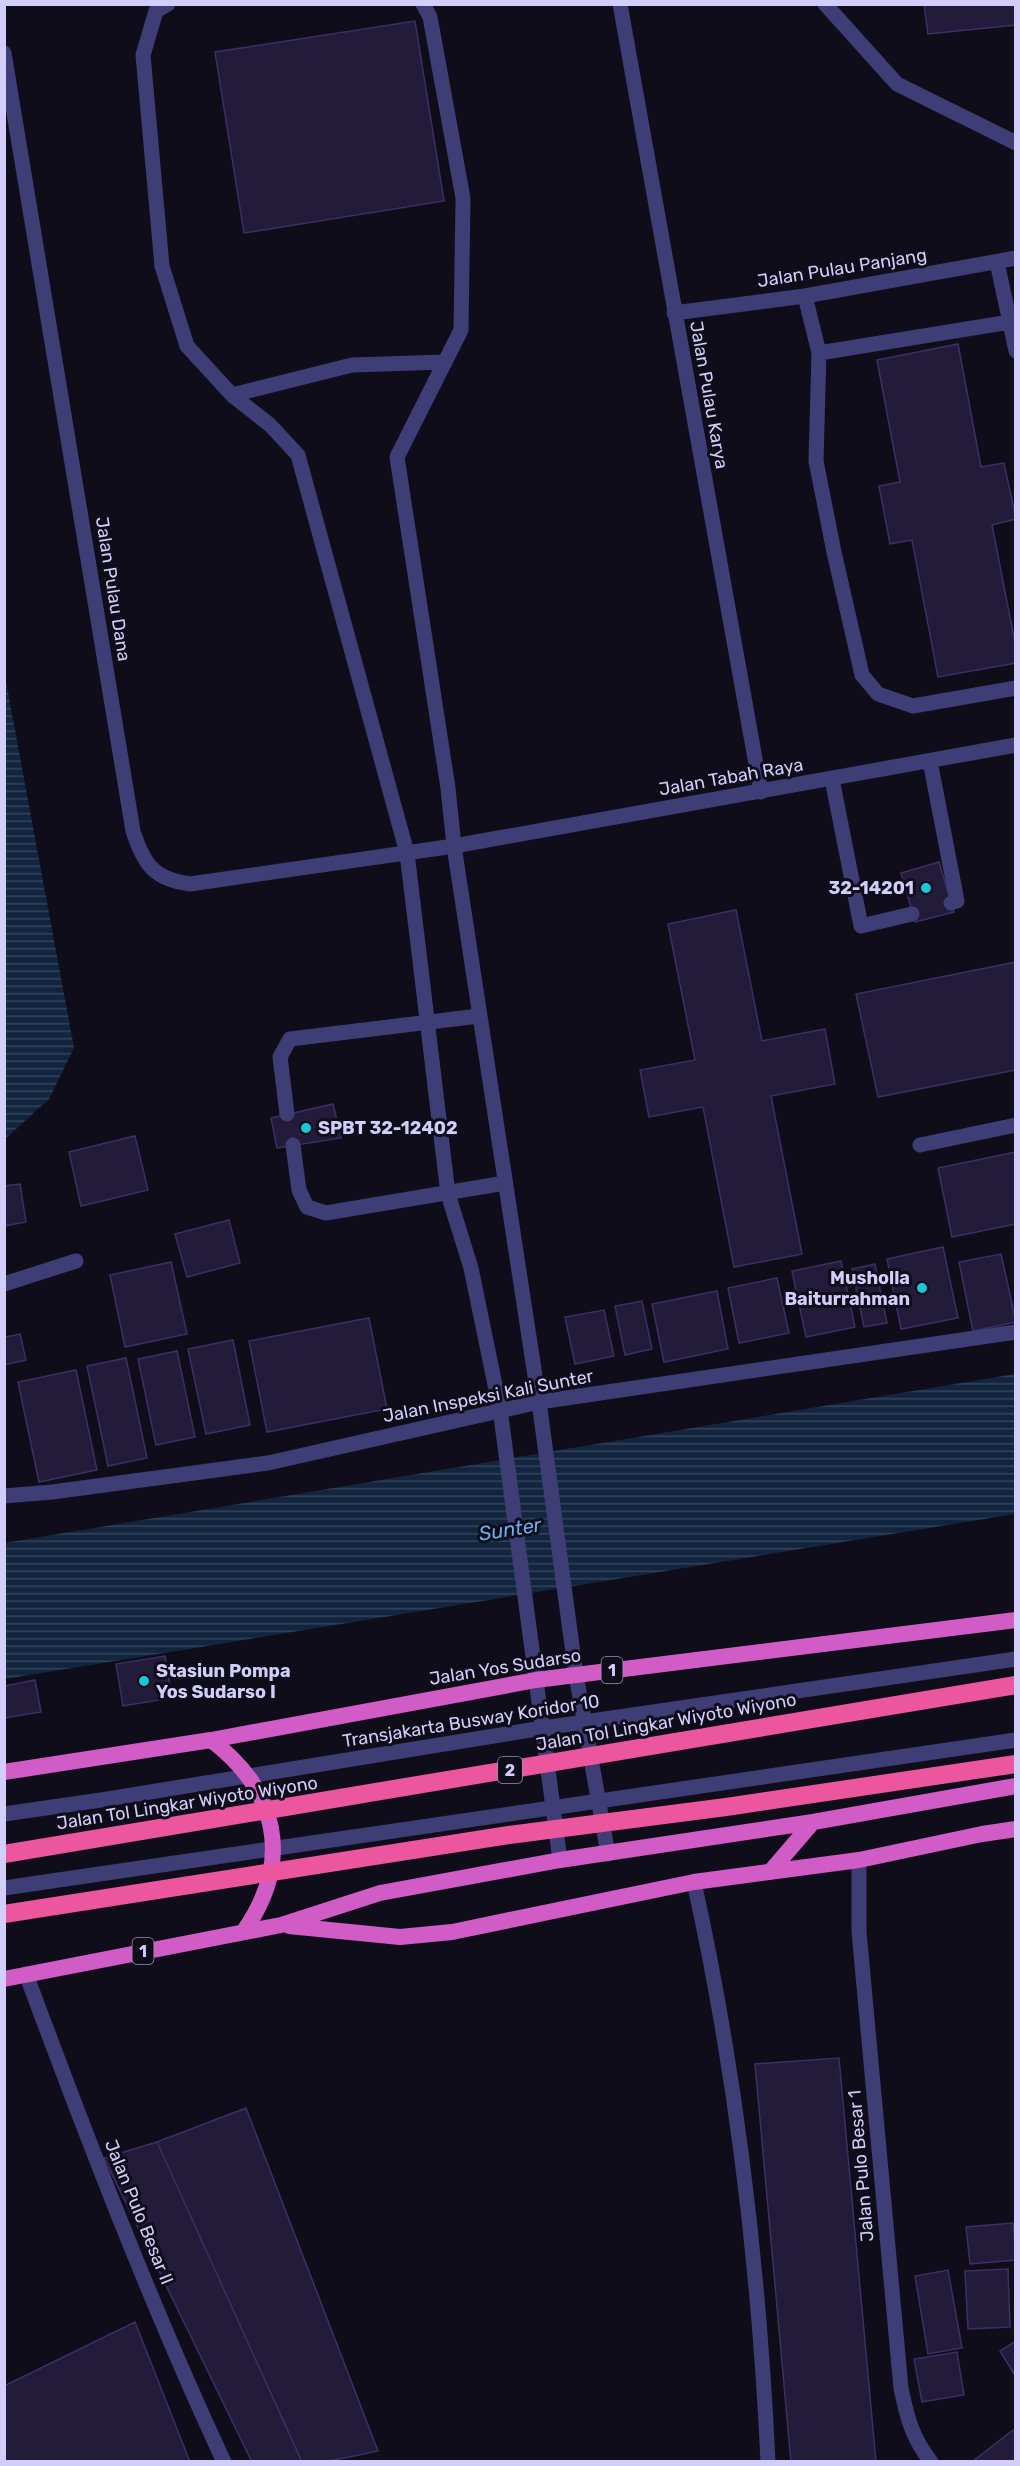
<svg xmlns="http://www.w3.org/2000/svg" width="1020" height="2466" viewBox="0 0 1020 2466" font-family="Rubik,sans-serif">
<style>
.water{fill:url(#water-rules)}
.building{fill:#221c3a;stroke:#3a3064;stroke-width:1.5}
.lines{fill:none;stroke-linecap:round;stroke-linejoin:round}
.service{stroke:#3f3d75;stroke-width:15}
.minor{stroke:#3f3d75;stroke-width:15}
.trunk{stroke:#d25cc6;stroke-width:16}
.motorway-bridge{stroke:#ec569e;stroke-width:18}
.poi-dot{fill:#19c7da;stroke:#100d1b;stroke-width:2}
.labels{text-anchor:middle;stroke-width:6;stroke-linejoin:round;paint-order:stroke}
.shield{fill:#100d1b;stroke:#9893b6;stroke-width:1.5}
.shield-label{font-size:16px;font-weight:bold;fill:#d2cdf9}
.street-label{font-size:18px;fill:#d2cdf9;stroke:#100d1b}
.poi-label{font-size:18px;font-weight:bold;fill:#d2cdf9;stroke:#100d1b;text-anchor:end}
.water-label{font-size:20px;font-style:italic;fill:#67b0ee;stroke:#100d1b}
</style>
<defs>
<pattern id="water-rules" width="6" height="5" patternUnits="userSpaceOnUse" patternTransform="scale(1.5)"><rect width="6" height="5" fill="#12253f"/><path d="M0 2.5h6" fill="none" stroke="#34435c"/></pattern>
</defs>
<rect width="100%" height="100%" fill="#100d1b"/>
<!-- water -->
<path class="water" d="M4 671 74 1048 49 1099 5 1139Z
M1015 1374V1514L5 1679 4 1543Z"/>
<!-- building -->
<path class="building" d="M924 4H1016V25L928 34Z
M415 21 444 201 244 233 215 52Z
M958 344 981 467 1004 463 1016 519 992 525 1016 648V663L938 677 912 540 890 544 879 486 900 482 877 360Z
M939 862 954 912 915 922 901 873Z
M736 910 762 1041 825 1029 835 1084 771 1096 802 1254 734 1267 703 1107 649 1117 640 1070 695 1060 668 924Z
M1016 962V1070L878 1097 856 994Z
M333 1104 341 1138 277 1148 271 1118Z
M135 1136 148 1190 81 1206 69 1152Z
M1016 1152V1224L952 1237 938 1168Z
M20 1184 26 1222 4 1226V1186Z
M229 1220 240 1263 187 1277 175 1234Z
M943 1247 958 1318 901 1329 887 1259Z
M1001 1254 1016 1322 973 1331 959 1262Z
M841 1261 855 1327 806 1337 792 1271Z
M171 1262 187 1334 125 1347 110 1275Z
M875 1264 887 1323 864 1327 852 1269Z
M777 1278 789 1333 739 1343 728 1288Z
M717 1291 728 1349 664 1362 652 1304Z
M642 1301 652 1349 625 1355 615 1306Z
M604 1310 614 1356 575 1364 565 1317Z
M369 1318 387 1409 267 1432 249 1341Z
M20 1334 26 1360 4 1365V1337Z
M233 1340 250 1425 206 1434 188 1349Z
M177 1351 195 1437 156 1445 138 1359Z
M126 1358 147 1458 108 1466 87 1366Z
M76 1370 97 1470 39 1482 18 1382Z
M165 1656 172 1698 123 1706 116 1664Z
M35 1680 41 1712 4 1718V1686Z
M839 2058 876 2462H791L755 2064Z
M246 2108 378 2451 325 2462H302L157 2142Z
M157 2142 302 2462H252L104 2158Z
M1013 2223 1016 2260 970 2264 966 2227Z
M1008 2269 1010 2327 968 2329 965 2271Z
M948 2270 962 2348 928 2354 915 2276Z
M135 2322 190 2462H4V2386Z
M1016 2341V2377L1000 2351Z
M957 2352 964 2395 922 2402 914 2359Z
M1013 2430 1016 2433V2462H972Z"/>
<g class="lines">
<!-- service -->
<path class="service" d="M168 4 156 11 143 55 162 266 187 346 232 395 270 425 298 455 407 853
M423 4 430 17 463 198 461 330 397 457 448 788 454 846
M825 4 897 84 1016 143
M997 262 1016 351
M805 296 819 353
M1016 321 819 353 816 461 834 552 862 675 878 694 913 706 1016 688
M232 395 352 365 444 362
M930 761 957 901 951 903
M832 779 861 926 912 914
M287 1114 280 1057 290 1039 479 1016
M293 1145 299 1190 307 1207 326 1213 505 1183
M920 1145 1016 1125
M4 1284 76 1261
M4 1814 101 1800 543 1728 1016 1659
M694 1882C736 2072 759 2267 768 2462
M4 1888 1016 1740"/>
<!-- minor -->
<path class="minor" d="M620 4 761 792
M4 53 133 831C144 865 154 879 190 884L454 846 1016 745
M674 313 805 296 1016 258
M454 846 539 1402 576 1675 608 1854
M407 853 448 1194 471 1268 500 1409 560 1860
M4 1496 52 1492 268 1463 539 1402 1016 1332
M859 1860V1932L901 2388C907 2418 912 2437 931 2462
M26 1974C87 2138 150 2303 224 2462"/>
<!-- trunk -->
<path class="trunk" d="M211 1740C278 1791 293 1861 244 1931
M4 1772 211 1740 536 1680 1016 1620
M770 1872 813 1822
M289 1926 400 1937 452 1932 694 1882 859 1860 982 1834 1016 1829
M4 1979 281 1925 380 1893 560 1860 813 1822 1016 1786"/>
<!-- motorway-bridge -->
<path class="motorway-bridge" d="M4 1854 1016 1685
M4 1914 509 1835 726 1807 1016 1764"/>
</g>
<!-- markers -->
<g class="poi-dot">
<circle cx="926" cy="888" r="6"/>
<circle cx="306" cy="1128" r="6"/>
<circle cx="922" cy="1288" r="6"/>
<circle cx="144" cy="1681" r="6"/>
</g>
<g class="labels">
<!-- shield labels -->
<g class="shield">
<rect x="601.5" y="1657" width="21" height="26" rx="4.5"/>
<rect x="498" y="1757" width="24" height="26" rx="4.5"/>
<rect x="132.5" y="1938" width="21" height="26" rx="4.5"/>
</g>
<g class="shield-label">
<text x="612" y="1676">1</text>
<text x="510" y="1776">2</text>
<text x="143" y="1957">1</text>
</g>
<!-- street labels -->
<g class="street-label">
<text transform="translate(842 268) rotate(-9)" y="6">Jalan Pulau Panjang</text>
<text transform="translate(709 395) rotate(80)" y="6">Jalan Pulau Karya</text>
<text transform="translate(113 589) rotate(81)" y="6">Jalan Pulau Dana</text>
<text transform="translate(731 777) rotate(-10)" y="6">Jalan Tabah Raya</text>
<text transform="translate(488 1396) rotate(-11)" y="6">Jalan Inspeksi Kali Sunter</text>
<text transform="translate(505 1667) rotate(-9)" y="6">Jalan Yos Sudarso</text>
<text transform="translate(471 1721) rotate(-9)" y="6">Transjakarta Busway Koridor 10</text>
<text transform="translate(666 1722) rotate(-10)" y="6">Jalan Tol Lingkar Wiyoto Wiyono</text>
<text transform="translate(187 1803) rotate(-9)" y="6">Jalan Tol Lingkar Wiyoto Wiyono</text>
<text transform="translate(861 2166) rotate(-95)" y="6">Jalan Pulo Besar 1</text>
<text transform="translate(139 2212) rotate(68)" y="6">Jalan Pulo Besar II</text>
</g>
<!-- poi labels -->
<g class="poi-label">
<text x="914" y="894">32-14201</text>
<text x="318" y="1134" text-anchor="start">SPBT 32-12402</text>
<text x="910" y="1284">Musholla<tspan x="910" dy="21">Baiturrahman</tspan></text>
<text x="156" y="1677" text-anchor="start">Stasiun Pompa<tspan x="156" dy="21">Yos Sudarso I</tspan></text>
</g>
<!-- water labels -->
<g class="water-label">
<text transform="translate(510 1529) rotate(-9)" y="7">Sunter</text>
</g>
</g>
<!-- border -->
<rect width="1020" height="2466" fill="none" stroke="#d2cdf9" stroke-width="12"/>
</svg>
